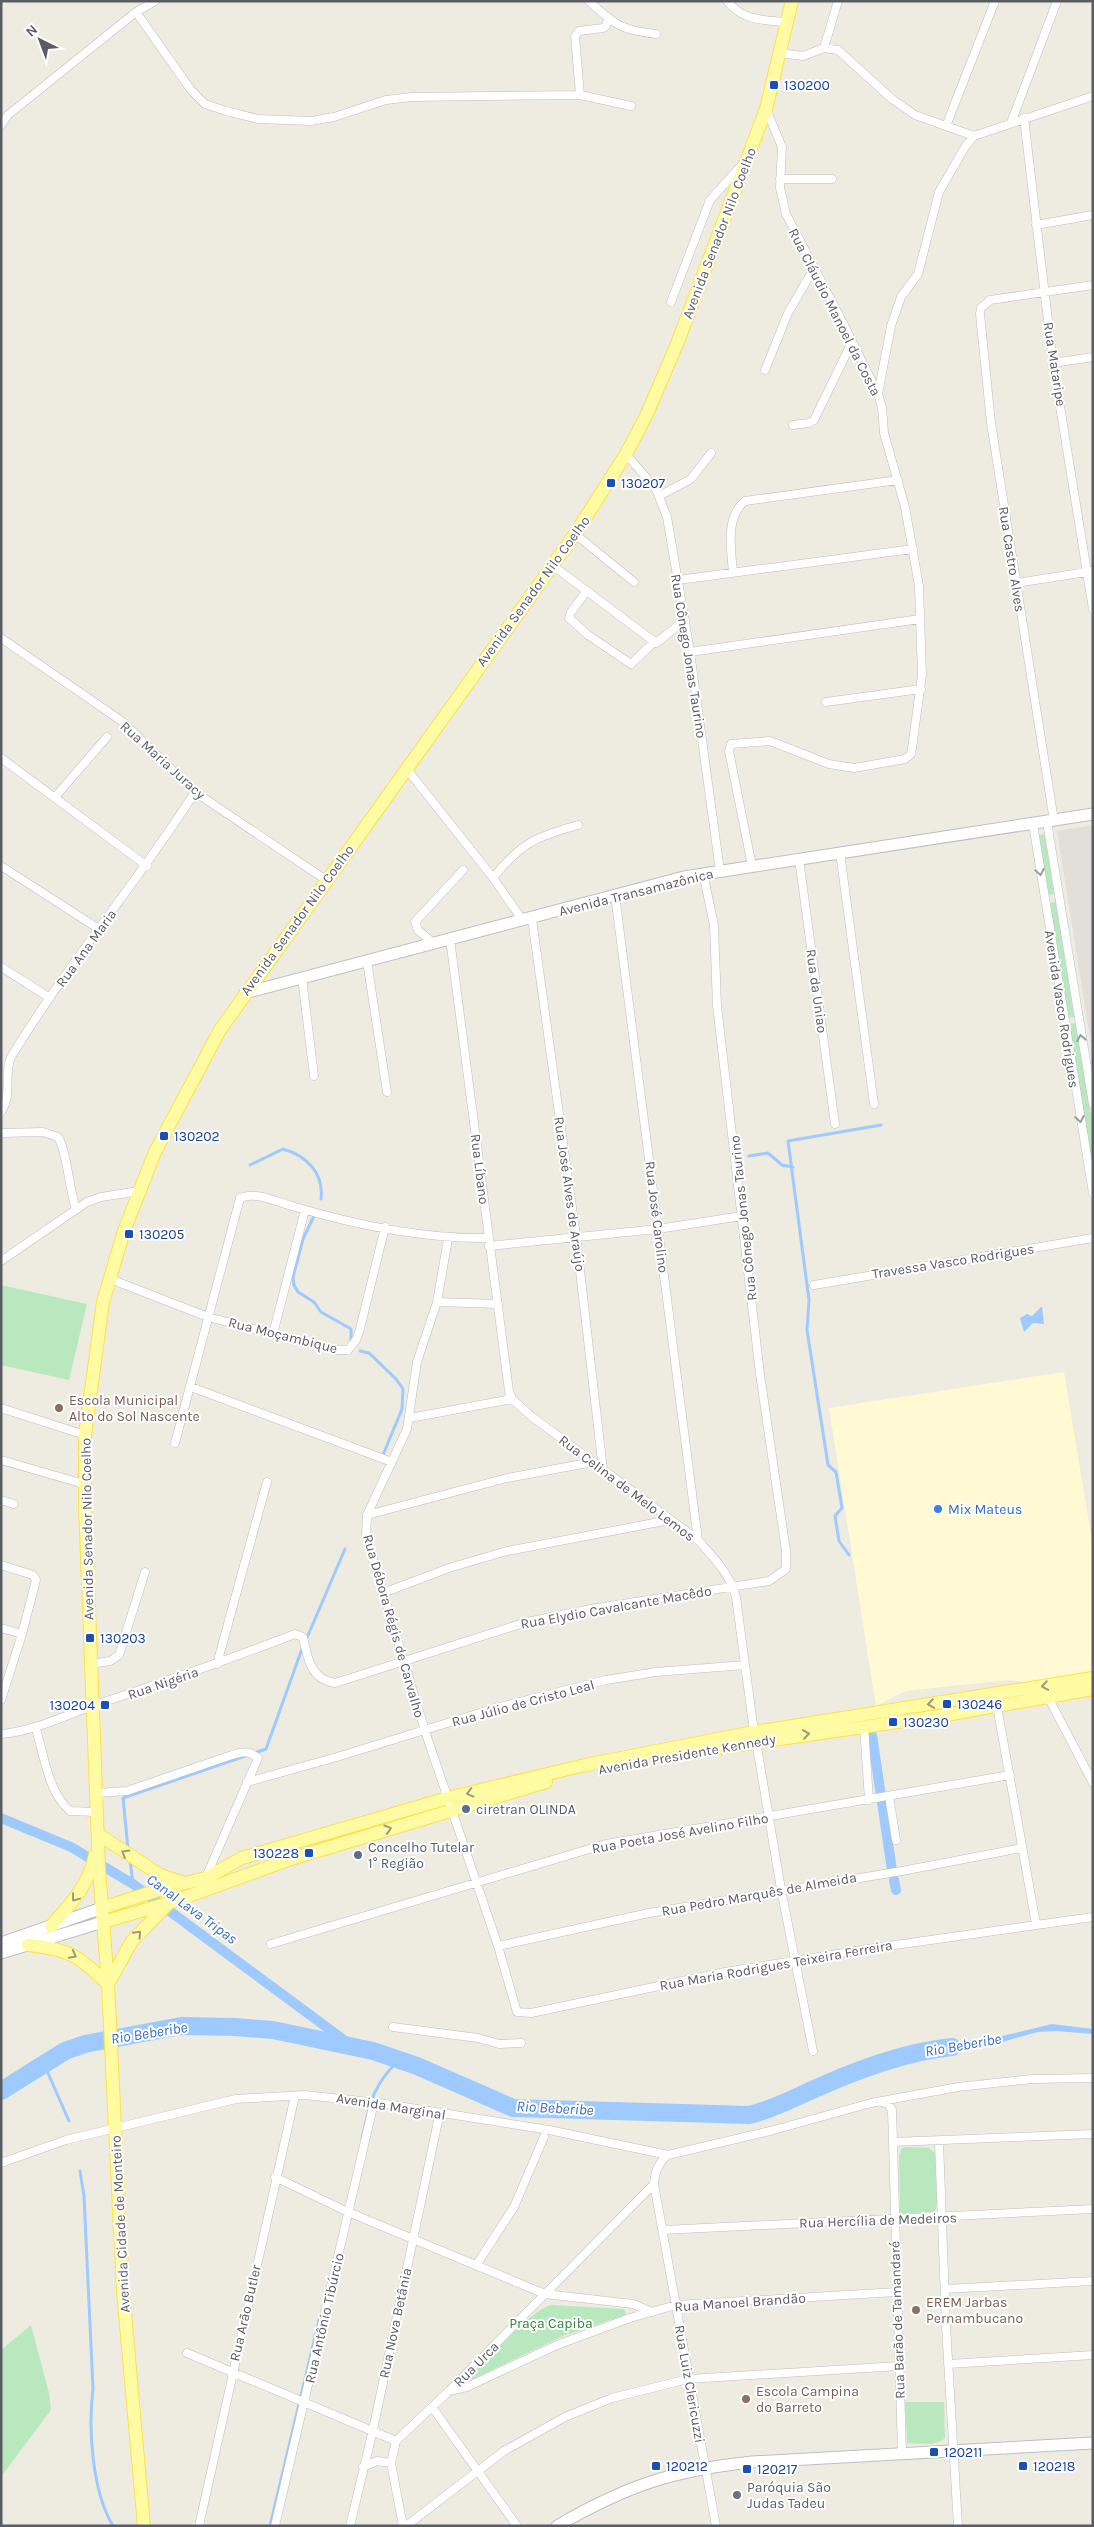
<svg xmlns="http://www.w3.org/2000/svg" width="1094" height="2527" viewBox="0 0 1094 2527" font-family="Karla,sans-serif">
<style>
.commercial{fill:#fffad3}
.industrial{fill:#e1dfd8}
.green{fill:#b9e8bf}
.water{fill:#9ecaff}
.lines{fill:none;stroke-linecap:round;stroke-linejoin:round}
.stream{stroke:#9ecaff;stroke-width:3}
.canal{stroke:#9ecaff;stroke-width:10}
.river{stroke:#9ecaff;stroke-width:18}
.street-casing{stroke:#bbbdc3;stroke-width:9}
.secondary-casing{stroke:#bbbec6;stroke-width:13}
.primary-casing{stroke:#fee048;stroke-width:14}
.street{stroke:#fff;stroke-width:8}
.secondary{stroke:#fff;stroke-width:11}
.primary{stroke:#fffba3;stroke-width:12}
.oneway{stroke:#9b9da1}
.oneway2{stroke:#9b9c7d}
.transit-dot{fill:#1a4fb4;stroke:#fff;stroke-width:2}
.education-dot{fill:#8d6e63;stroke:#fff;stroke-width:2}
.shop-dot{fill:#3f7fe0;stroke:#fff;stroke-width:2}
.service-dot{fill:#5c6f8a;stroke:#fff;stroke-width:2}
.worship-dot{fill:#6b7280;stroke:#fff;stroke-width:2}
.labels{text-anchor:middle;stroke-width:4;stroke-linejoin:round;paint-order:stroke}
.transit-label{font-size:14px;fill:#164399;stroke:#fff;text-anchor:start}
.street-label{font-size:14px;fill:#595c63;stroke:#fff}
.education-label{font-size:14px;fill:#785e54;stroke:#fff;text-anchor:start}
.shop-label{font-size:14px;fill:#366cbe;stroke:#fff;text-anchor:start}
.service-label{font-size:14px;fill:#4e5e75;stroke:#fff;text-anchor:start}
.park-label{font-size:14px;fill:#2d873b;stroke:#fff}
.worship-label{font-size:14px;fill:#5b616d;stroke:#fff;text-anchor:start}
.water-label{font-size:15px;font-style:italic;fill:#366ecd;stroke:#fff}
</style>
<rect width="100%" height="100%" fill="#eeece0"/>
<!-- commercial -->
<path class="commercial" d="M1064 1372 1093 1547V1673L1036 1683 1008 1680 906 1691 876 1706 829 1408Z"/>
<!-- industrial -->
<path class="industrial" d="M1093 825V1056L1057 831Z"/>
<!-- green -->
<path class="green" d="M1045 834 1054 894 1048 895 1038 835Z
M1056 902 1074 1017 1068 1018 1050 903Z
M1076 1023 1093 1126V1168L1069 1024Z
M1 1285 87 1304 69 1380 1 1365Z
M904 2147 929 2148 935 2153 937 2204 935 2212 904 2214 900 2212 899 2156 901 2149Z
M552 2305 623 2309 626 2312 625 2315 563 2336 469 2381 468 2379C484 2364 533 2307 552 2305Z
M31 2325 49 2393 51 2410 1 2477V2350Z
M905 2402H944L945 2438C937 2447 918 2443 907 2443Z"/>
<!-- water -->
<path class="water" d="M1042 1306 1044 1324 1033 1323 1024 1332 1020 1318 1027 1314 1032 1316Z
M1052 2024 1093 2029V2034L1056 2031 1038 2032 984 2047 930 2053V2044L994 2038Z"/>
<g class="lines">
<!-- stream -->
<path class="stream" d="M749 1156 768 1153 782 1165 793 1167
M250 1165 283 1149C307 1156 324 1173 321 1199
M315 1214 303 1239 293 1277 294 1285 298 1292 314 1302 321 1312 351 1329V1341
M360 1351 369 1353 396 1379 403 1389 402 1409 383 1455
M849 1555 839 1541 835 1516 842 1508 836 1472 828 1465 807 1330 809 1300 788 1141 881 1125
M306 1640 345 1549
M128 1849 123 1798 266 1749 303 1646
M130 1860 133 1884
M44 2064 69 2121
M362 2138C370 2104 372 2086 399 2060
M80 2171 84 2196 93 2389C88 2429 92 2491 113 2526
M270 2526 319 2320"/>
<!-- canal -->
<path class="canal" d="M872 1735 892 1870
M1 1818 71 1847 133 1884 352 2046
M894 1880 896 1890"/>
<!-- river -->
<path class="river" d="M1 2091 65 2051 85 2044 181 2026 235 2027 273 2030 373 2051 417 2066 513 2108 749 2115C771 2110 790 2100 810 2091 854 2071 903 2052 952 2047"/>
<!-- street casing -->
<g class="street-casing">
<path id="street" d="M589 1C615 25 621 30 656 34
M727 1C743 21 763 20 787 22
M136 12 191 90 205 104 226 111 258 119 311 121 334 117 386 100 412 97 580 95 631 106
M824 48 838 1
M779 53 803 56 824 48 838 50 892 99 915 115 974 136
M580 95 575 36 579 31 603 28 606 26 608 18
M1024 118 1053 363 1093 609
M1011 123 1057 1
M1 125 8 115 136 12 155 1
M946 126 995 1
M780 179H832
M1036 225 1093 215
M671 302 710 200 741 166
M1053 363 1093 357
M765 370 788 313 814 268
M878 394 891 326 901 297 918 274 939 192 965 147 974 136 1093 96
M793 425 809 423 814 420 852 342
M626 454 656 489 667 517 690 652 720 871
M659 496 691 479 711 453
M575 534 634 582
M552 565 656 643 685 620
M733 572C731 549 725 517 745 501L898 480
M678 580 913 549
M1016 583 1093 571
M586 592 571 612 569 618 588 635 631 664 654 642
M1 638 123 722 195 792 326 880
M690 652 920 619
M826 702 921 689
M1 758 147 866
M406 768 494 879 523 921
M55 797 107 737
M1054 821 991 423 980 314 981 308 990 300 1093 285
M1047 822 1093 1104
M1033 824 1093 1193
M840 853 874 1104
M799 859 835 1124
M1 866 99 929
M752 866 729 751 731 744 770 741 829 764 854 768 905 759 911 754 912 748 922 675 919 586 905 507 884 433 882 407 878 394 844 325 786 214 780 188 782 147 766 109
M493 878C521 843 535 837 578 825
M615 895 698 1540
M532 919 576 1236 603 1470
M450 939 509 1391 512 1399 531 1416 698 1540C713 1557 730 1574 736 1597L754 1732
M433 943 418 930 415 922 463 870
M367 961 387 1092
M1 967 50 998
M302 978 314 1076
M1 1112C13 1094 3 1076 11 1057 67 965 137 883 195 792
M1 1133 43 1132 58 1137C67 1151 69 1189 76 1209
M448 1239 437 1302 417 1362 407 1429 367 1515 366 1536 425 1731 498 1946 517 2012 531 2013 725 1972 881 1947 1093 1917
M489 1246 658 1229 742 1216
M1 1261 87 1202 101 1197 139 1191
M110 1279 208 1317 334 1350H348L356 1340 360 1329 385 1227
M814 1285 1093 1238
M437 1302 498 1304
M273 1334 305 1210
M191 1387 392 1462
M1 1408 85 1435
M410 1418 512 1399
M175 1443 240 1198C256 1191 277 1202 292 1206 355 1225 423 1239 489 1238
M1 1460 84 1484
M1 1500 14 1504
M367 1515 507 1478 593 1462
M1 1565 33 1575 36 1580 22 1634 1 1700
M383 1593 449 1568 507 1551 670 1520
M1 1628 22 1634
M91 1664 110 1661 119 1655 145 1572
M217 1664 267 1482
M1048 1697 1093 1783
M997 1706 1036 1924
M864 1726 869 1800
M36 1729C44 1755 48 1792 70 1811L97 1812
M1 1734C34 1731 62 1717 92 1706 161 1683 228 1660 295 1634L303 1637C307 1657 311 1680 335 1683L527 1622 591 1609 769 1581 786 1569V1551L760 1374 717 1006 714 925 703 873
M756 1741 781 1889 813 2051
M247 1782 337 1757 496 1708 606 1680 656 1672 745 1665
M96 1793 127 1791 229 1756C244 1752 246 1749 258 1758L206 1877
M889 1796 896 1840
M271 1944 606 1844 1010 1775
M498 1946 649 1913 902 1871 1022 1848
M393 2027 478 2038 499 2044 521 2043
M882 2102 888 2104 892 2110 893 2142 902 2453
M893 2142 1093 2134
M939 2142 946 2326 958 2526
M1 2163 66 2140 236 2099 304 2095 379 2103 549 2130 668 2155
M275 2177 348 2212 545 2294 633 2304 652 2312
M663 2230 1093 2209
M477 2264 514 2207 544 2137
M945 2289 1093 2281
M187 2353 396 2441
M948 2364 1093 2355
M449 2391 467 2387 557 2345 630 2318 676 2305 897 2292
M432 2407 517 2526
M391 2463 403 2526
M363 2467 377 2461 391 2463 396 2441 449 2391 654 2184
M199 2526 294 2100
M275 2526 372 2111
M350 2526 373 2430 438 2121
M406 2526 504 2451 565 2417 612 2398 688 2379 899 2366
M716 2526 654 2184C655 2172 658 2163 668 2155L770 2131 871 2103 958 2087 1032 2079 1093 2078"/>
</g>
<!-- secondary casing -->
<g class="secondary-casing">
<path id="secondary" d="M245 993 684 877 1093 814
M1 1943 102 1908
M1 1953 103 1922
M557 2526C626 2486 673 2470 752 2462L1093 2443"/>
</g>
<!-- primary casing -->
<g class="primary-casing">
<path id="primary" d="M705 1750 946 1715 1093 1689
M98 1834 160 1875 184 1883
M102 1908 165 1888 206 1878 242 1858 448 1798 585 1765 754 1732 1093 1678
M103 1922 169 1903 291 1859 546 1782
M51 1926C70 1905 89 1885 95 1855
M28 1945C69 1949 79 1956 108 1984
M108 1984 132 1941 167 1905
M144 2526 123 2291 108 1984 99 1869 85 1505V1435L103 1302 124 1231 155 1152 220 1030 575 534 626 454 647 414 677 344 766 109 792 1"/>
</g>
<!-- street -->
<use href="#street" class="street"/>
<!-- secondary -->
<use href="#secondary" class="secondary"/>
<!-- primary -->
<use href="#primary" class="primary"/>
</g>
<!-- one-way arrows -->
<defs><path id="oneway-chevron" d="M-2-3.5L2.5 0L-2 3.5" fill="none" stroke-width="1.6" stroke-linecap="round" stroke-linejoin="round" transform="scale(1.25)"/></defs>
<g class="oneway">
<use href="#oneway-chevron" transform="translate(1040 872) rotate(81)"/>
<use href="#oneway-chevron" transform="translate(1081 1038) rotate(-100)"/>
<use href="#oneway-chevron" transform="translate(1080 1119) rotate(80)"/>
</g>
<g class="oneway2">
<use href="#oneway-chevron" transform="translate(1045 1686) rotate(170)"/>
<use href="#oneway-chevron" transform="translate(931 1704) rotate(171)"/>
<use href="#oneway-chevron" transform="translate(806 1734) rotate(-8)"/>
<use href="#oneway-chevron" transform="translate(470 1793) rotate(165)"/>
<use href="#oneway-chevron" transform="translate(388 1829) rotate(-17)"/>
<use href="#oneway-chevron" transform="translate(125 1853) rotate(-149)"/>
<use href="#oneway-chevron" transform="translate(75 1898) rotate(127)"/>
<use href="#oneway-chevron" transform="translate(138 1934) rotate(-47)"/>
<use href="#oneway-chevron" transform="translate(73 1955) rotate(27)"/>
</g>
<!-- markers -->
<g class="transit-dot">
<rect x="769" y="80" width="10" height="10" rx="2.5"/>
<rect x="606" y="478" width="10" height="10" rx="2.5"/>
<rect x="159" y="1131" width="10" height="10" rx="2.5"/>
<rect x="124" y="1229" width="10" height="10" rx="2.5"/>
<rect x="85" y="1633" width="10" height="10" rx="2.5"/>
<rect x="942" y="1699" width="10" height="10" rx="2.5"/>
<rect x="100" y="1700" width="10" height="10" rx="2.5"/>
<rect x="888" y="1717" width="10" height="10" rx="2.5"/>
<rect x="304" y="1848" width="10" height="10" rx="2.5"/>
<rect x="929" y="2447" width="10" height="10" rx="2.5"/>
<rect x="651" y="2461" width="10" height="10" rx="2.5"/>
<rect x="1018" y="2461" width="10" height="10" rx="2.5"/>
<rect x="742" y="2464" width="10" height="10" rx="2.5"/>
</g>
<g class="education-dot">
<circle cx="59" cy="1408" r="5"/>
<circle cx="916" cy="2310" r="5"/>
<circle cx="746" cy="2399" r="5"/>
</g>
<circle class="shop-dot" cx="938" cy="1509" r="5"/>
<g class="service-dot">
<circle cx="466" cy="1809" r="5"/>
<circle cx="358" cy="1855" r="5"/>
</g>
<circle class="worship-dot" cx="737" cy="2495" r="5"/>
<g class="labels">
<!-- transit labels -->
<g class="transit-label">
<text x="784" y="90">130200</text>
<text x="621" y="488">130207</text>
<text x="174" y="1141">130202</text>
<text x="139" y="1239">130205</text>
<text x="100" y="1643">130203</text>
<text x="957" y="1709">130246</text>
<text x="95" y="1710" text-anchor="end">130204</text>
<text x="903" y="1727">130230</text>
<text x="299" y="1858" text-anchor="end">130228</text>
<text x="944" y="2457">120211</text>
<text x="666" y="2471">120212</text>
<text x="1033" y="2471">120218</text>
<text x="757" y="2474">120217</text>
</g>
<!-- street labels -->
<g class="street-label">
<text transform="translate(719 233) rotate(-69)" y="5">Avenida Senador Nilo Coelho</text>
<text transform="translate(835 312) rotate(63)" y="5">Rua Cláudio Manoel da Costa</text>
<text transform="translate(1055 364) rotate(81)" y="5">Rua Mataripe</text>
<text transform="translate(1012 559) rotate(81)" y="5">Rua Castro Alves</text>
<text transform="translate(533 591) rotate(-54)" y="5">Avenida Senador Nilo Coelho</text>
<text transform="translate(689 656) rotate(81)" y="5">Rua Cônego Jonas Taurino</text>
<text transform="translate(163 760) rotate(42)" y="5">Rua Maria Juracy</text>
<text transform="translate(636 892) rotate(-14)" y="5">Avenida Transamazônica</text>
<text transform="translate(297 920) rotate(-54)" y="5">Avenida Senador Nilo Coelho</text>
<text transform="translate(86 948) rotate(-54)" y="5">Rua Ana Maria</text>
<text transform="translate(817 991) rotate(82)" y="5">Rua da Uniao</text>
<text transform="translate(1062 1009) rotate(81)" y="5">Avenida Vasco Rodrigues</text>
<text transform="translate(480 1169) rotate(83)" y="5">Rua Líbano</text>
<text transform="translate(570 1194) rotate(82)" y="5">Rua José Alves de Araújo</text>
<text transform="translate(657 1217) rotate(83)" y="5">Rua José Carolino</text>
<text transform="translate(743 1218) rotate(-96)" y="5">Rua Cônego Jonas Taurino</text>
<text transform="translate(953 1261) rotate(-9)" y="5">Travessa Vasco Rodrigues</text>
<text transform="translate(283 1335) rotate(14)" y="5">Rua Moçambique</text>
<text transform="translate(627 1488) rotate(37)" y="5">Rua Celina de Melo Lemos</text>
<text transform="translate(87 1529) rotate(-91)" y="5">Avenida Senador Nilo Coelho</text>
<text transform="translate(616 1607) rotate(-10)" y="5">Rua Elydio Cavalcante Macêdo</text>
<text transform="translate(394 1626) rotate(74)" y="5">Rua Débora Régis de Carvalho</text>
<text transform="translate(163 1683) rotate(-19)" y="5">Rua Nigéria</text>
<text transform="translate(523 1703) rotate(-15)" y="5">Rua Júlio de Cristo Leal</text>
<text transform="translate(687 1754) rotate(-10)" y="5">Avenida Presidente Kennedy</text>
<text transform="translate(680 1833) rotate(-10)" y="5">Rua Poeta José Avelino Filho</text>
<text transform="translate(759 1894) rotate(-10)" y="5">Rua Pedro Marquês de Almeida</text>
<text transform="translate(776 1965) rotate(-10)" y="5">Rua Maria Rodrigues Teixeira Ferreira</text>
<text transform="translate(391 2106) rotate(9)" y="5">Avenida Marginal</text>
<text transform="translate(878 2220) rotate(-2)" y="5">Rua Hercília de Medeiros</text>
<text transform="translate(120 2224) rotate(-93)" y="5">Avenida Cidade de Monteiro</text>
<text transform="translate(740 2302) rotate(-4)" y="5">Rua Manoel Brandão</text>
<text transform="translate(245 2313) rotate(-77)" y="5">Rua Arão Butler</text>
<text transform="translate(324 2318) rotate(-77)" y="5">Rua Antônio Tibúrcio</text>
<text transform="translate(897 2320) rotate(-92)" y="5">Rua Barão de Tamandaré</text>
<text transform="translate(395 2323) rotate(-78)" y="5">Rua Nova Betânia</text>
<text transform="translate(476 2364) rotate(-45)" y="5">Rua Urca</text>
<text transform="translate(690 2384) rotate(80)" y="5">Rua Luiz Clericuzzi</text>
</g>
<!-- education labels -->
<g class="education-label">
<text x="69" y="1405">Escola Municipal<tspan x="69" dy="16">Alto do Sol Nascente</tspan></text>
<text x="926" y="2307">EREM Jarbas<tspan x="926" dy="16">Pernambucano</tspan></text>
<text x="756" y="2396">Escola Campina<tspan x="756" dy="16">do Barreto</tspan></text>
</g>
<!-- shop labels -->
<g class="shop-label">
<text x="948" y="1514">Mix Mateus</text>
</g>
<!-- service labels -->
<g class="service-label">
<text x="476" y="1814">ciretran OLINDA</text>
<text x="368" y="1852">Concelho Tutelar<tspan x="368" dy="16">1° Região</tspan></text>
</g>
<!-- park labels -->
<g class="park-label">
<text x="551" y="2328">Praça Capiba</text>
</g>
<!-- worship labels -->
<g class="worship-label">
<text x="747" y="2492">Paróquia São<tspan x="747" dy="16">Judas Tadeu</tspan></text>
</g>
<!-- water labels -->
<g class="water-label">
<text transform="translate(192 1909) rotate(36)" y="5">Canal Lava Tripas</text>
<text transform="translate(149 2033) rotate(-9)" y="5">Rio Beberibe</text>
<text transform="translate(963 2045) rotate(-10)" y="5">Rio Beberibe</text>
<text transform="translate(555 2108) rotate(3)" y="5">Rio Beberibe</text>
</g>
</g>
<!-- border -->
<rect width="1094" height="2527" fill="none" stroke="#595c63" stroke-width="5"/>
<!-- north arrow -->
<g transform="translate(40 40) rotate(318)" stroke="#ffffff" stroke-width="4" paint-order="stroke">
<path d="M0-4L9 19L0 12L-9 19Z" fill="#595c63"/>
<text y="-8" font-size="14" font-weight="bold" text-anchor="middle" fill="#595c63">N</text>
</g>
</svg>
